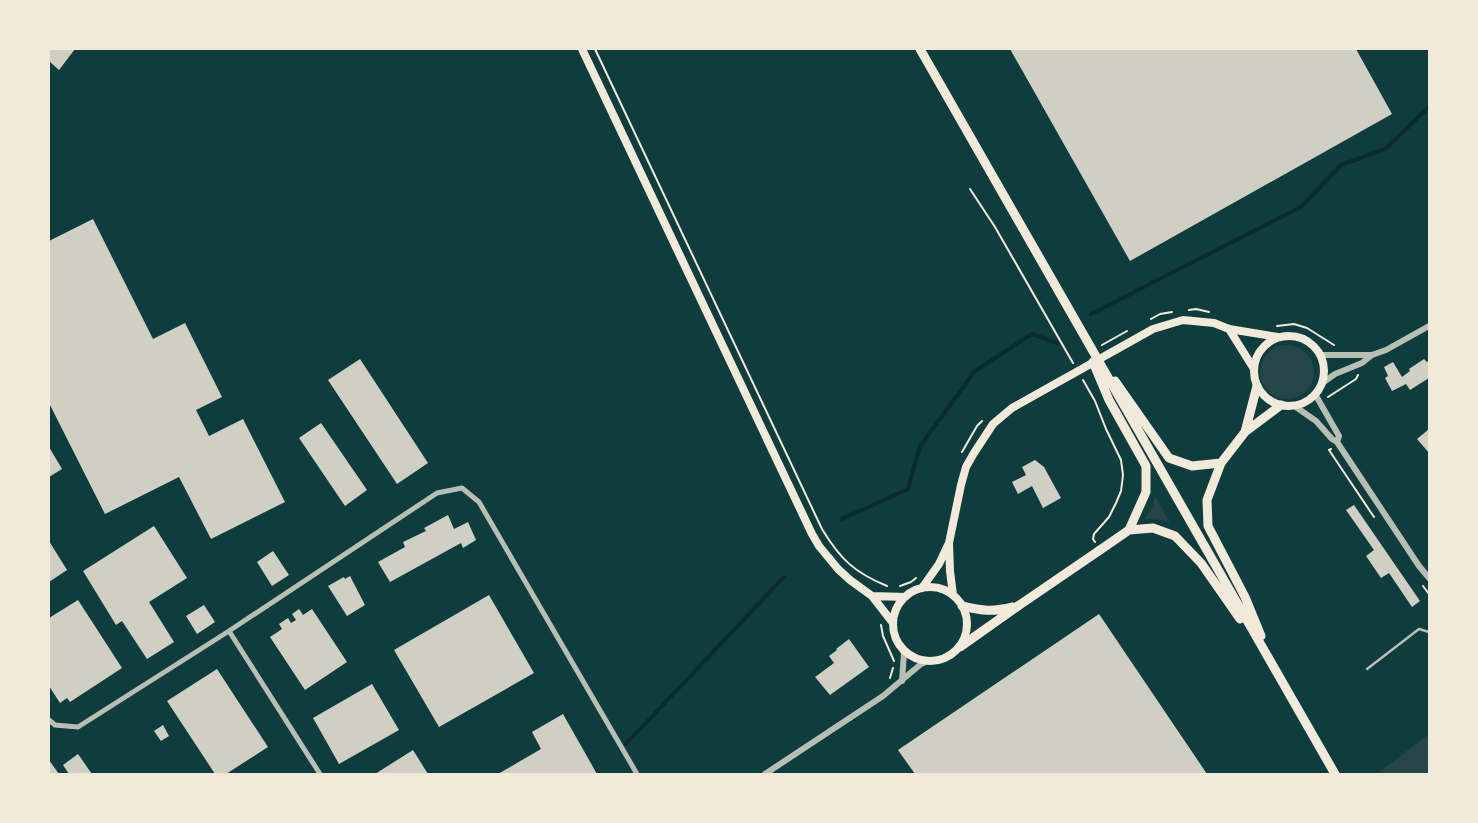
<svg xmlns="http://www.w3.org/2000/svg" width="1478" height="823" viewBox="0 0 1478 823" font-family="'Golos Text',sans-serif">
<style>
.green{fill:#244646}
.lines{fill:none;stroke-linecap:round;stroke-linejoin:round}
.stream{stroke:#0a2a2b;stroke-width:4}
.building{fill:#cfcfc3}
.path{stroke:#f1e9da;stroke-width:2}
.service{stroke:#b8beb3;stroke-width:2.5}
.minor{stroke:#b8beb3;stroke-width:5}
.tertiary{stroke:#b8beb3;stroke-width:6}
.secondary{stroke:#f1e9da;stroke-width:8}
.primary{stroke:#f1e9da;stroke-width:9}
.trunk{stroke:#f1e9da;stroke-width:9}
</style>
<rect width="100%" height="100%" fill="#0f3d3e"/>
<!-- green -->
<path class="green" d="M1260 372a27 27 0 1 1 54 0a27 27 0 1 1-54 0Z
M1155 496 1170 523 1163 520 1145 519 1153 505Z
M1429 734V774H1377Z"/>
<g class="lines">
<!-- stream -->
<path class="stream" d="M1091 314 1301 207 1341 165 1385 149 1429 107
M842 519 908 489 920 446 975 371 1032 334 1057 343
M626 744 784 577"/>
</g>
<!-- building -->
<path class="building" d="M50 49H75L59 70 49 61Z
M1010 49H1356L1392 114 1130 261Z
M93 219 153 339 185 323 222 397 196 410 209 436 243 419 285 502 211 539 179 477 105 514 49 403V241Z
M360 359 428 463 397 484 328 380Z
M1424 359 1427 362 1429 360V378L1410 390 1406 384 1392 391 1385 378 1388 376 1384 367 1393 362 1402 377 1410 371 1409 369Z
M321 423 367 490 345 506 299 438Z
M1429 429V453L1417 439Z
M49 447 62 469 49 477Z
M1035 460 1044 467 1061 498 1043 508 1032 486 1018 494 1012 482 1026 475 1022 467Z
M1354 505 1420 601 1412 607 1389 573 1381 578 1366 556 1374 550 1346 510Z
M448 515 454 529 468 522 476 540 463 548 461 543 390 582 378 562 405 547 403 542 426 531 424 528Z
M154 526 187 578 149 602 174 642 147 659 122 621 116 625 83 571Z
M49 541 67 570 49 582Z
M273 551 289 575 272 586 257 562Z
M350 576 365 605 347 616 328 586 344 577 345 579Z
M489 595 534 673 439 727 394 650Z
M78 600 122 668 70 702 67 698 60 703 49 686V618Z
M204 605 215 622 197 634 186 616Z
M299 609 303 615 312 609 347 662 305 690 270 637 282 629 279 624 288 618 291 623 296 620 292 614Z
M1099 614 1207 774H915L898 750Z
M849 639 869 667 830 695 815 677 834 663 829 656 837 650 836 649Z
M217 669 268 747 226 774H215L167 701Z
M372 684 399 730 339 764 313 718Z
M563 714 597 774H498L541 749 532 732Z
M163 725 169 736 161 741 154 731Z
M413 750 428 774H375Z
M78 754 92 774H69L63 765Z
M49 760 59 774H49Z"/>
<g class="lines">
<!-- path -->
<path class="path" d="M595 49 822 529C840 559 855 573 887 586
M970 189 995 227 1073 363
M1189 310 1196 309 1209 312
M1151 319 1160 314 1172 312
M1277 326 1294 324 1307 328 1334 345
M1102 345 1127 331
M1083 380 1095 401 1106 429 1121 460 1123 475 1121 491 1116 503 1109 517 1094 534 1093 539 1095 542
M1328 397 1356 379 1358 375
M1331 449 1329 450 1374 517
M962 452 977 426 982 421
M900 586 911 582 916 578
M1423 586 1429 594
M881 625 883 636 894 661
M890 678 893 668"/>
<!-- service -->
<path class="service" d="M1367 669 1419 629 1429 632"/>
<!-- minor -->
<path class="minor" d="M229 631 320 774
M49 720 55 725 78 727 229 631 437 493 462 488 479 502 637 774"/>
<!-- tertiary -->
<path class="tertiary" d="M1320 355H1372L1386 350 1429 326
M1321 384 1335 374 1362 363 1372 355
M1315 394 1339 436 1337 442
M1293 405 1316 421 1332 439 1337 442 1419 566 1429 578
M898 642 904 653 902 681
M765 774 883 696 921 664 928 661"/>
<!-- secondary -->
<path class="secondary" d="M582 49 812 534 819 546 838 569 850 580 872 596 893 623
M1229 329 1254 369
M1254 371a35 35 0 1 1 70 0a35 35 0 1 1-70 0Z
M893 624a37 37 0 1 1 74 0a37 37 0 1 1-74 0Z
M922 588 939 564 948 545
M953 595 950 571 949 543 961 485 966 467 974 453 993 424 1012 408 1153 329 1183 320 1214 323 1229 329 1278 337
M872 596 905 597"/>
<!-- primary -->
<path class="primary" d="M1018 606 1100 550"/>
<!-- trunk -->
<path class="trunk" d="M920 49 1335 774
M1093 362 1109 400 1146 466V492L1129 530
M1115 381 1169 458 1192 466 1221 463
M1245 432 1257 386
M1100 550 1129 530 1153 528 1175 536 1201 563 1240 619
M962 606C983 611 992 612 1013 607
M1261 636 1245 597 1208 526 1207 500 1221 463 1245 432 1281 405
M960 647 1018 606"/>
</g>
<!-- border -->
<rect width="1478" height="823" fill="none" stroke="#f1e9da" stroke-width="100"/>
</svg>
